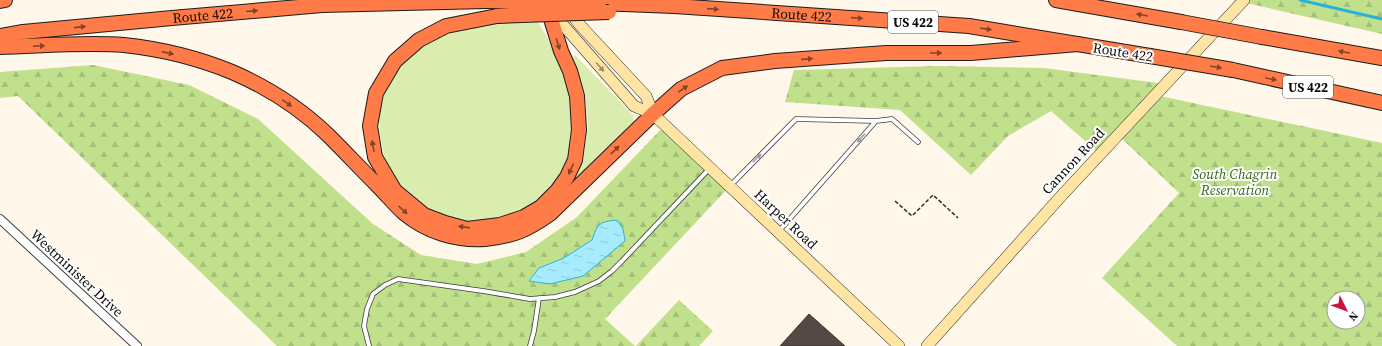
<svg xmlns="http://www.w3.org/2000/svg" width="1382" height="346" viewBox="0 0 1382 346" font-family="'Source Serif 4',serif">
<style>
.green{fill:#daedaf}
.forest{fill:url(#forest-firs);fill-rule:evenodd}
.water{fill:url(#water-ripples);stroke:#26b3db}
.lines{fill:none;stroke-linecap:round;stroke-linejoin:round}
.stream{stroke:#26b3db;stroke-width:3}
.building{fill:#554946;stroke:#3c3331}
.lane-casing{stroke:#3e3e3e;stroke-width:5.5}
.street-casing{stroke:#3e3e3e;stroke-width:10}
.secondary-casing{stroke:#2d2d2d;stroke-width:12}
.highway-casing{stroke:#1c1c1c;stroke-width:16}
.path{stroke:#2d2d2d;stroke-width:1.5;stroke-dasharray:4 2;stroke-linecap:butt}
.lane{stroke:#fff;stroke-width:4}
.street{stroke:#fff;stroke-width:8}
.secondary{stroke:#ffe5a4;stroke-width:11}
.highway{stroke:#ff7b47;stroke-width:14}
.highway-bridge-casing{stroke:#1c1c1c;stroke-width:16;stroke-linecap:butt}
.highway-bridge{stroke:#ff7b47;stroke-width:14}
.oneway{fill:#854329}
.oneway2{fill:#9d8e67}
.oneway3{fill:#9d9d9d}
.labels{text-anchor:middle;stroke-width:4;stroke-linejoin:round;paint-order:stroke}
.shield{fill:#fff;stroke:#545454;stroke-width:1}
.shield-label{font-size:13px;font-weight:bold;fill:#0b0b0b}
.street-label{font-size:14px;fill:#0b0b0b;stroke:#fff}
.park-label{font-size:14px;font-style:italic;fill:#356815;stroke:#fff}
</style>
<defs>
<pattern id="forest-firs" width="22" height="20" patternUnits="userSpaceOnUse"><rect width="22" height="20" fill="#c1e08c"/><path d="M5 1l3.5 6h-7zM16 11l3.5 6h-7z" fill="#a4bf77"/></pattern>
<pattern id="water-ripples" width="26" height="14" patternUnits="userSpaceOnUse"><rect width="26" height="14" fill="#a7ecfd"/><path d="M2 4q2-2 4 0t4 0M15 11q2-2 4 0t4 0" fill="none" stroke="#8ec9d8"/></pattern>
</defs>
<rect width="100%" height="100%" fill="#fff7e9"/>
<!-- green -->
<path class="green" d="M509 21H537L555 50 573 98 571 159 555 188 538 204 512 218 466 224 429 211 409 195 393 176 384 155 380 134 379 120 384 95 397 67 425 43 457 29Z
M575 55 633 115 634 122 623 137 577 183 574 180 584 157 588 126 585 93 570 58Z"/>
<!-- forest -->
<path class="forest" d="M1233 0H1382V34L1242 2Z
M93 65 189 85 258 119 373 224 421 255 477 264 526 252 577 217 665 125 730 186 605 319 635 346H277L18 96 0 98V72Z
M937 66 1044 68 1165 84 1155 95 1382 143V346H1177L1102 278 1179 193 1118 135 1100 154 1051 111 1008 136 971 175 900 110 785 102 794 70ZM1334 298H1358V322H1334Z
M679 300 713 331 699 346H636Z"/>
<!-- water -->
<path class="water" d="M617 220 623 229 625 241 583 276 550 284 529 281 539 268 564 258 592 240C598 223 599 222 617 220Z"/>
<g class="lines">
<!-- stream -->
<path class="stream" d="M1300 0 1382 19"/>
</g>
<!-- building -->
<path class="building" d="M809 314 845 346H780Z"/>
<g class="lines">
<!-- lane casing -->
<g class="lane-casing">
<path id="lane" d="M876 121 892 119 918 142
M730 186 796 119 876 121 779 231
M369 346 364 326 367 309 373 294 385 285 398 279 483 291 530 299 555 297 575 292 599 281 612 271 622 261 710 168
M530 346 534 331 539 298"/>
</g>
<!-- street casing -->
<g class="street-casing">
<path id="street" d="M0 219 137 346"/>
</g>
<!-- secondary casing -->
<g class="secondary-casing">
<path id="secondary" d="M567 8 579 24 646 96 653 114
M550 10 634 106 653 114 899 346
M927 346 1064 193 1244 0"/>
</g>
<!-- highway casing -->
<g class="highway-casing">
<g id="highway">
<path d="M1056 0 1181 22"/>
<path d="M0 1 5 0"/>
<path id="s1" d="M599 3 674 6 969 26 1150 56"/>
<path d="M497 16 446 26 419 40 395 61 376 93 370 126 375 157 395 191 424 215 445 223 467 229 500 225 524 217 541 207 557 191 567 177 575 160 579 130 577 96 570 71 561 51 547 6"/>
<path id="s2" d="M0 36 23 32 172 18 322 5 486 1"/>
<path d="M1262 37 1382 58"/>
<path d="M0 47C41 46 83 42 124 45 161 49 198 58 232 72 267 87 301 109 328 135 345 152 361 169 378 186 387 195 395 205 404 213 427 232 456 241 485 239 514 236 527 230 550 214L653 114 681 89 722 68 775 61 886 53H971L1078 44"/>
<path d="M1233 70 1382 103"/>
</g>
</g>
<!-- path -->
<path class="path" d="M895 201 912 216 933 195 958 218"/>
<!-- lane -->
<use href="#lane" class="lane"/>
<!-- street -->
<use href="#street" class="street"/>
<!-- secondary -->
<use href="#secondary" class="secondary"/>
<!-- highway -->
<use href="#highway" class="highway"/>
<!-- highway-bridge casing -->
<g class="highway-bridge-casing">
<path id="highway-bridge" d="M486 1 599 3
M497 16 609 12
M1181 22 1262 37
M1150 56 1233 70"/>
</g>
<!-- highway-bridge -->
<use href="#highway-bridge" class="highway-bridge"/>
</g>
<!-- one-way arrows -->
<defs><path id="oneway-solid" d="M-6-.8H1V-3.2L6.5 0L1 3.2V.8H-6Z"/></defs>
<g class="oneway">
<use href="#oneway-solid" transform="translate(713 9) rotate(4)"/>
<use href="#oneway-solid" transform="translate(252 11) rotate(-5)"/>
<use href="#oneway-solid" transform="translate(1142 15) rotate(-170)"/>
<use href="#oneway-solid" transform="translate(857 18) rotate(4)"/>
<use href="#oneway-solid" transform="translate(80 27) rotate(-6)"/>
<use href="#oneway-solid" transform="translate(986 29) rotate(9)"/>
<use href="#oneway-solid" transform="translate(558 44) rotate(73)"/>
<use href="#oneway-solid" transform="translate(39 46) rotate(-2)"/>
<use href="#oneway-solid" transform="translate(1344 52) rotate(-170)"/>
<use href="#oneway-solid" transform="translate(168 53) rotate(13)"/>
<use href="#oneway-solid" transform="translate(936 53)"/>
<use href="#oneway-solid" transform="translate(807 59) rotate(-4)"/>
<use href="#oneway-solid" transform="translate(1216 67) rotate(10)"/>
<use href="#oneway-solid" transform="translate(1271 79) rotate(12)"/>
<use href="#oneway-solid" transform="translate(683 89) rotate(-34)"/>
<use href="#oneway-solid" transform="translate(287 103) rotate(35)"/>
<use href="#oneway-solid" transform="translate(373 146) rotate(-100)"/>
<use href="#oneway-solid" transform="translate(615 150) rotate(-44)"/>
<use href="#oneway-solid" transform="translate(571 169) rotate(115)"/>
<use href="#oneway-solid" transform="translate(403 210) rotate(42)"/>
<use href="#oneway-solid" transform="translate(464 227) rotate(-172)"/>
</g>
<use class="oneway2" href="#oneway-solid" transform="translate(600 67) rotate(49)"/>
<g class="oneway3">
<use href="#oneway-solid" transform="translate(861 138) rotate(132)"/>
<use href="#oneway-solid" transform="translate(757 158) rotate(-45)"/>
</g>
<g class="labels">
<!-- shield labels -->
<g class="shield">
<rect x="888" y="11" width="50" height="22" rx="3"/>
<rect x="1283" y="76" width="50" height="22" rx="3"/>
</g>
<g class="shield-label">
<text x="913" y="27">US 422</text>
<text x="1308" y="92">US 422</text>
</g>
<!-- street labels -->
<g class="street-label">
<text dy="5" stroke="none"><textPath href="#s2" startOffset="204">Route 422</textPath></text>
<text dy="5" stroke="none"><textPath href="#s1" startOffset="203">Route 422</textPath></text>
<text transform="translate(1123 52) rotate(9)" y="5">Route 422</text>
<text transform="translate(1073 161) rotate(-47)" y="5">Cannon Road</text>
<text transform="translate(786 219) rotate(43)" y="5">Harper Road</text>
<text transform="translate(77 273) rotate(43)" y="5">Westminister Drive</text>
</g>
<!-- park labels -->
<g class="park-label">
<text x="1235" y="179">South Chagrin<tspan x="1235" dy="16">Reservation</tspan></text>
</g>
</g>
<!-- north arrow -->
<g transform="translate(1346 310) rotate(132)"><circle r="19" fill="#ffffff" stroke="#9d9d9d"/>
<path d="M0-3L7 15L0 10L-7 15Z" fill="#c9153e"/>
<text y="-6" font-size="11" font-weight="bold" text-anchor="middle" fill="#0b0b0b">N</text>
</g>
</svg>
